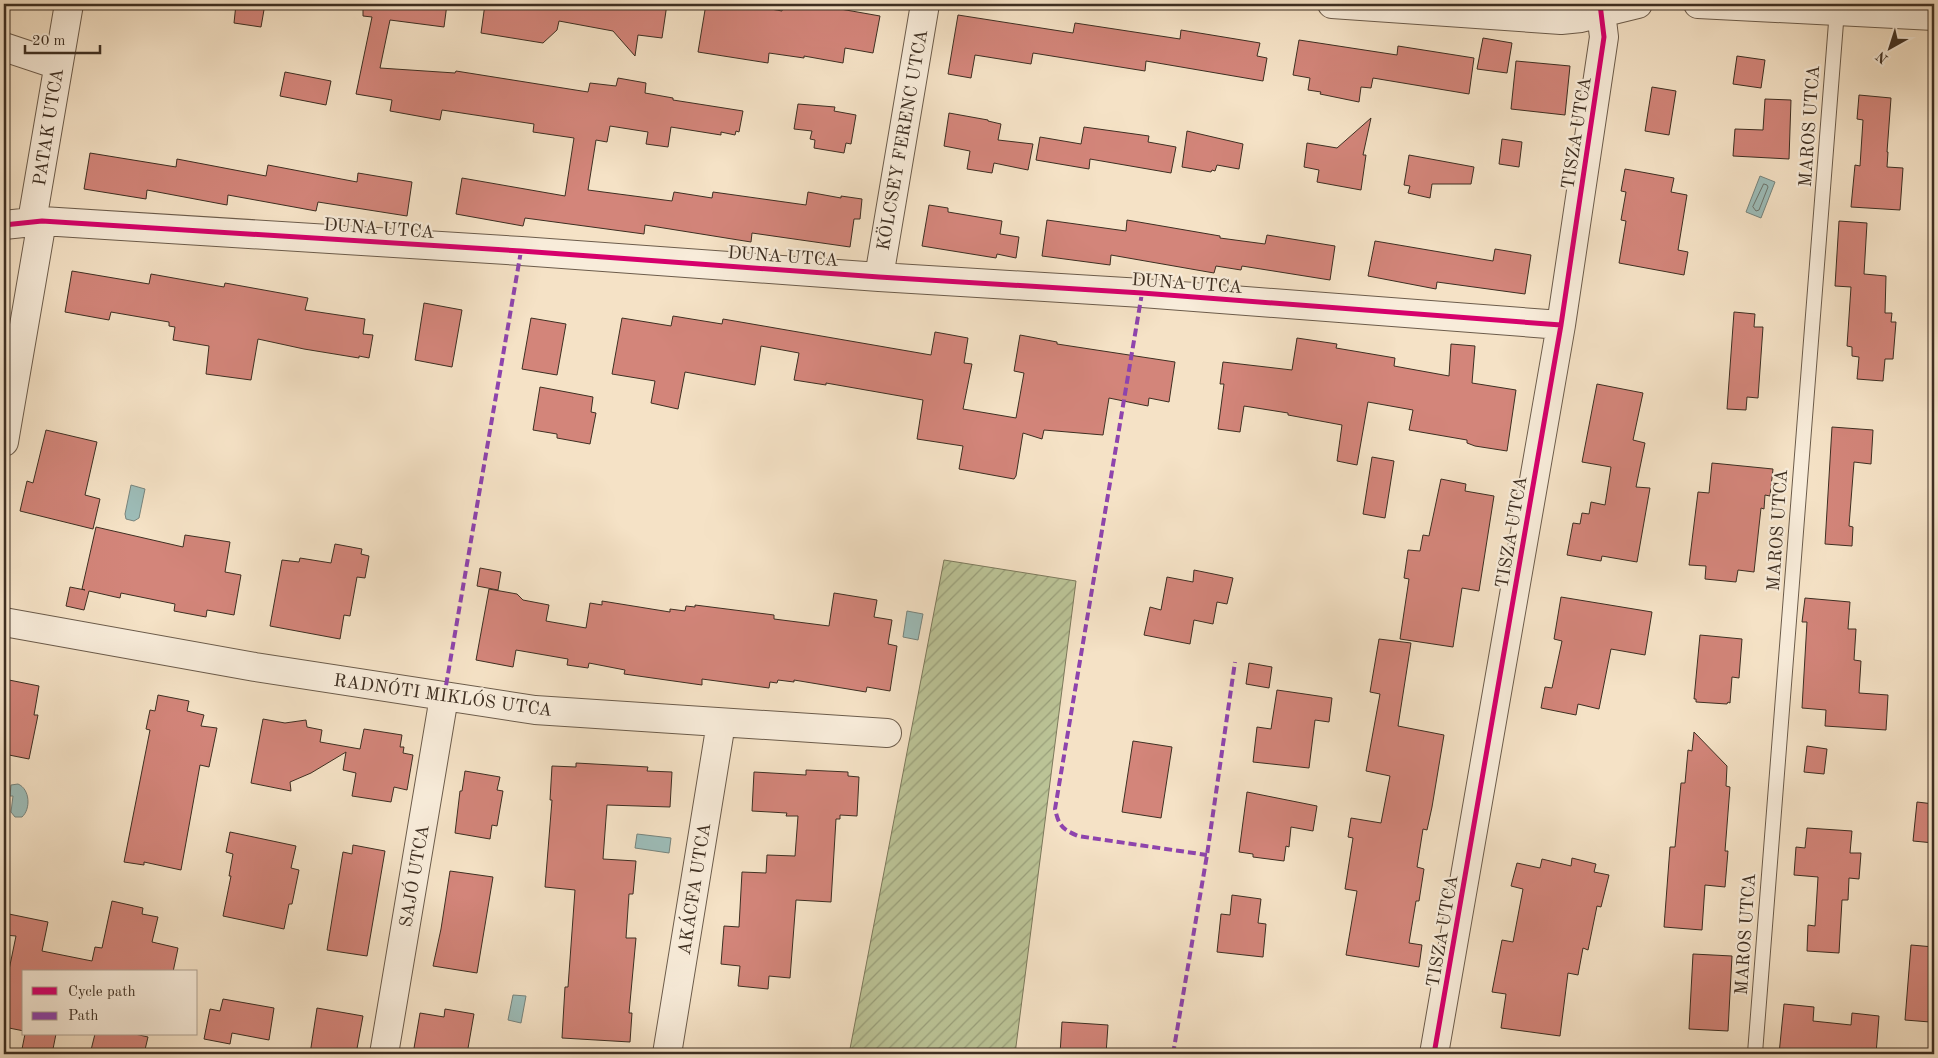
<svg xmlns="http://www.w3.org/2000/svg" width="1938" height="1058" viewBox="0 0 1938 1058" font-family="'Old Standard TT',serif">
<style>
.garden{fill:url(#garden-furrows);stroke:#7c795c}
.water{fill:#9dbdb9;stroke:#77847d}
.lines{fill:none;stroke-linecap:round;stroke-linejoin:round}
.shore{stroke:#6e766e;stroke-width:1}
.building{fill:#d3857a;stroke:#3e2f22}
.service-casing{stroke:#6c5c4b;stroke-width:16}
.minor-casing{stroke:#6c5c4b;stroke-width:30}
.service{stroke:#f8ecda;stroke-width:14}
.minor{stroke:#f8ecda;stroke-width:28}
.quiet{stroke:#8e44ad;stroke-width:4;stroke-dasharray:8 4;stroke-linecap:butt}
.cycleway-casing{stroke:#f8ecda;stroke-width:8}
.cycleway{stroke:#d6006c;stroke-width:5}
.labels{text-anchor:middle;stroke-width:4.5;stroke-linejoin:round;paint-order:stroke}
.street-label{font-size:18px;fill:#3e2f22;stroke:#f8ecda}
</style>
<defs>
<pattern id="garden-furrows" width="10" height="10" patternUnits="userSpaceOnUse" patternTransform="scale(1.25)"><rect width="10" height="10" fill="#bbc396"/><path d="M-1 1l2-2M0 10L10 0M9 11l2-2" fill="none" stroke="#999f7a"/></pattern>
</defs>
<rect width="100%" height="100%" fill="#f5e2c6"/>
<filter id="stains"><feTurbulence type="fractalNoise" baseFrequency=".004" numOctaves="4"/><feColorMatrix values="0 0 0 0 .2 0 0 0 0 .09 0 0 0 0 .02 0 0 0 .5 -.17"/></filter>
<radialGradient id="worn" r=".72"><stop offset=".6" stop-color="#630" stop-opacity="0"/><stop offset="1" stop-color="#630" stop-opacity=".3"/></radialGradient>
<!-- garden -->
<path class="garden" d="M944 560 1076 581 1015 1054H849Z"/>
<!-- water -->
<path class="water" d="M1760 176 1775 182 1761 218 1746 212Z
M131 485 145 489 139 518 134 521 126 519 125 514Z
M907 611 923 614 918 640 903 637Z
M18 784C30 789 31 809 22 817H15L11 812 13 796H10L11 785Z
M637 834 671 838 669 853 635 848Z
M513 995 526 996 521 1023 508 1020Z"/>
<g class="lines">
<!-- shore -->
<path class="shore" d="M1764 184 1767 185 1768 187 1759 210 1756 211 1753 207Z"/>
</g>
<!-- building -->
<path class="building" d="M236 4H265L261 27 234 23Z
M363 4H447L444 27 390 20 380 68 455 73 456 71 588 92 590 83 616 86 618 78 646 83 645 93 673 98V100L743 111 739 132 736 131 735 135 721 132V135L671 127 668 147 646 144 648 132 610 126 607 142 596 140 588 190 672 201 674 192 712 198 713 192 806 205 808 192 841 198V196L862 199 860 219H854L850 247 752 233 751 242 645 225 644 234 525 218 523 226 456 214 462 178 565 196 574 138 533 132 534 124 442 110 440 120 390 111 392 100 356 94 372 17 363 16Z
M485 4H667L662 38 638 35 635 56 613 31 559 21 557 30 543 43 481 33Z
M706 4H743L782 11 783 4H812L880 16 873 53 845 48 843 63 804 56V58L769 53 768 63 698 52Z
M958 15 1073 33 1075 23 1180 39 1181 30 1260 43 1257 56 1267 58 1263 81 1146 61 1145 71 1033 53 1031 64 975 55 971 78 948 74Z
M1483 38 1512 43 1507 73 1477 69Z
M1299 40 1397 55 1398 46 1474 58 1469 94 1373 78 1371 88 1361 87 1359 102 1320 94 1321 92 1308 90 1310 78 1293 75Z
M1737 56 1765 60 1761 88 1733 84Z
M1516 61 1570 66 1565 115 1511 109Z
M285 72 331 81 326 105 280 96Z
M1652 87 1676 91 1669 135 1645 131Z
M1859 95 1891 98 1887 152H1888L1887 167 1903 168 1900 210 1851 207 1855 165 1860 166 1863 120 1857 119Z
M1765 99 1791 100 1789 159 1733 156 1735 129 1763 130Z
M798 104 835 107 834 111 856 115 851 144 846 143 844 153 814 148 815 140 810 139 812 131 794 129Z
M949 113 988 120V121L1001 124 998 140 1033 144 1028 170 994 163 992 173 967 169 970 151 944 146Z
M1371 118 1363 155H1366L1361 190 1317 182 1319 170 1304 167 1307 143 1337 148Z
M1084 127 1149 136 1148 142 1176 147 1171 173 1090 159 1089 169 1036 160 1040 137 1081 144Z
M1187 131 1243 144 1239 169 1217 165 1215 171 1212 170 1211 172 1182 167Z
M1502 139 1522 142 1519 167 1499 164Z
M90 153 176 167 177 159 266 176 268 165 357 182 358 173 412 182 407 216 318 202 316 211 228 195 227 205 147 190 146 199 84 189Z
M1409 155 1474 167 1471 184H1432L1430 198 1408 193 1410 186 1404 185Z
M1625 169 1674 178 1671 192 1687 195 1678 250 1688 252 1684 275 1619 263 1626 221 1621 220 1626 192 1621 191Z
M929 205 948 208V212L1002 221 1000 234 1019 237 1016 258 997 254 996 258 922 246Z
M1047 220 1126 231 1127 220 1220 236V238L1265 244 1267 235 1335 246 1330 280 1242 266 1241 270 1216 266 1214 273 1111 255 1110 265 1042 256Z
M1839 221 1867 223 1864 274 1886 276 1885 313H1892L1891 322H1896L1893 359H1885L1883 381 1857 379 1859 357 1852 356V347L1847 346 1851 287 1835 286Z
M1375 241 1493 261 1495 249 1531 255 1525 294 1437 282 1436 289 1368 276Z
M72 271 149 284 151 274 224 287 225 283 308 298 305 310 365 319 363 334 373 335 369 358 359 356V358L304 349 258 339 251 380 206 374 209 346 173 340 175 327 169 326V322L111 312 109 320 65 312Z
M424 303 462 310 452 367 415 360Z
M1734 312 1755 314 1754 327H1763L1758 398 1747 397 1746 410 1727 409Z
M673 316 722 324 723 319 931 355 935 332 968 338 964 363 972 364 963 409 1016 418 1024 373 1014 371 1020 335 1057 342V344L1175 362 1169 402 1149 398 1148 406 1109 398 1103 435 1044 430 1042 439 1023 433 1016 476 1014 479 959 469 963 446 917 439 923 400 826 383V385L794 380 799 353 761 346 755 385 685 372 678 409 651 403 655 381 612 374 622 318 671 326Z
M531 318 566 324 557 375 522 369Z
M1297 338 1337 344 1336 348 1395 358 1394 366 1449 376 1451 344 1475 346 1472 383 1516 390 1507 451 1475 446 1467 443V440L1409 430 1413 410 1368 402 1357 465 1337 461 1342 425 1288 415V413L1244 406 1240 432 1218 429 1224 384H1220L1223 362 1292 370Z
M1597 384 1643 393 1633 440 1645 443 1636 487 1650 488 1637 562 1602 556 1601 561 1567 555 1573 523 1580 524 1582 513 1589 514 1591 502 1605 505 1611 467 1582 462Z
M540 387 593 397 591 412 596 413 590 444 557 438V434L533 430Z
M1832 427 1873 430 1871 464 1854 462 1849 526 1853 527 1852 546 1825 544Z
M46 430 97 442 85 495 100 499 93 529 20 511 27 481 33 483Z
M1372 457 1394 461 1385 518 1363 514Z
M1712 463 1773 469 1770 496 1765 495 1764 509 1761 508 1754 572 1738 570 1736 582 1705 579 1706 566 1689 565 1698 492 1709 493Z
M1441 479 1466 484 1465 491 1494 496 1479 591 1462 588 1453 647 1400 639 1409 579 1404 578 1408 550 1420 551 1423 535 1429 536Z
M96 527 183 547 185 535 230 542 225 572 241 575 234 615 207 610 206 617 174 611 175 604 121 593 120 598 89 591 84 610 66 606 70 587 85 590 82 589Z
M335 544 362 549 361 554 369 556 365 578 357 577 350 616 344 615 340 639 270 626 282 560 299 562 300 558 331 563Z
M480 568 501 572 498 590 477 586Z
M1194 570 1233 578 1227 604 1217 602 1213 624 1194 620 1190 644 1144 635 1150 607 1161 610 1167 577 1193 582Z
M489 589 517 594 523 600 549 605 546 621 586 628 590 603 602 605V601L670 612V609L685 611 686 606 695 607V605L774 615V619L829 626 834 593 877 600 874 617 892 620 888 644 897 646 890 691 867 687 866 692 794 680V682L778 680 777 683 770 682 769 688 702 679V685L624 674 625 670 589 663 588 668 567 665 568 659 516 650 513 667 476 660Z
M1561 597 1652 612 1645 655 1611 649 1599 709 1578 704 1576 715 1541 708 1545 687 1552 688 1562 641 1554 639Z
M1805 598 1850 602 1848 629H1856L1854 660 1861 661 1859 693 1888 695 1886 730 1825 726 1826 710 1802 708 1807 622H1802Z
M1700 635 1742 639 1739 678 1732 677 1730 703 1728 702 1727 704 1696 702V699H1694Z
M1379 639 1411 643 1398 726 1444 735 1432 807 1427 830 1423 829 1417 867 1424 869 1419 901H1416L1409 943 1422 945 1419 967 1346 955 1357 891 1345 889 1353 838 1348 837 1351 818 1381 823 1390 776 1366 771 1380 694 1370 692Z
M1249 663 1272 667 1269 688 1246 684Z
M4 679 39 686 34 715H38L29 759 4 754Z
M1277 690 1332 698 1329 722 1315 720 1309 768 1253 762 1257 727 1271 729Z
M158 695 189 701 187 711 204 715 201 726 217 728 209 767 200 765 181 870 144 862V865L124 862 150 730 146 729 150 710 155 711Z
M263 719 285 723 306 720 307 727 322 730 320 742 360 749 364 729 402 735 400 747H404L403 753 413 755 407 790 394 787 391 802 352 796 356 773 343 770 346 752 311 773 290 782 291 791 251 783Z
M1694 732 1727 766 1726 786 1730 787 1725 851H1728L1725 887 1705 885 1702 930 1664 927 1670 847H1675L1681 783H1685L1688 750 1692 751Z
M1133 741 1172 747 1161 818 1122 812Z
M1807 746 1827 749 1824 774 1804 772Z
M576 763 648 767 647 771 672 772 670 807 607 805 603 859 636 861 633 894H629L626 938H636L629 1013H632L630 1042 562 1038 565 987H568L575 890 545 887 552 800H550L552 766 576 767Z
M806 770 848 772V776L859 777 857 816 840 815V819H836L831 902 796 900 790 978 769 976 768 989 738 986 740 966 721 964 724 926 739 927 742 872 766 873 767 855 795 856 798 816H786L787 813 752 811 754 772 806 775Z
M465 771 500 777 497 790 503 791 497 826 492 825 490 839 455 833 460 791H462Z
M1247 792 1317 806 1313 831 1291 827 1289 847 1286 846 1284 861 1253 857V854L1239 852Z
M1917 802 1934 804V843L1913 841Z
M1807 828 1852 831 1850 853H1861L1859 879 1849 878 1848 900H1842L1839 953 1807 951 1808 925 1815 926 1818 877 1794 875 1796 847 1805 848Z
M230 832 296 846 291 868 299 870 292 904H289L284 929 223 916 231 876H229L233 854 226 852Z
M353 845 385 851 367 956 327 950 343 852 352 854Z
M1572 858 1596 864 1594 872 1609 875 1601 907 1597 906 1588 950 1583 948 1578 975 1568 973 1560 1036 1501 1028 1506 994 1492 992 1502 940 1513 942 1523 889 1511 886 1517 863 1540 868 1542 859 1571 866Z
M450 871 493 877 477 973 433 966 441 929Z
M1232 895 1261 899 1258 923 1266 924 1263 957 1217 952 1221 914 1230 915Z
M112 901 143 908 142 914 158 917 152 942 178 948 173 972H24V1031L4 1027V994L16 936 4 935V913L48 922 42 951 92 961 95 947 102 948Z
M1911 945 1934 947 1930 1022 1905 1020Z
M1693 954 1732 956 1728 1031 1689 1029Z
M223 999 274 1008 269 1040 232 1033 230 1044 204 1039 210 1009 220 1011Z
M1784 1004 1814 1007 1813 1021 1851 1025 1852 1013 1879 1016 1876 1054H1779Z
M317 1008 363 1016 356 1054H310Z
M445 1009 474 1014 467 1054H413L420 1013 444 1017Z
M1062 1022 1108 1025 1106 1054H1060Z
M25 1034H56L52 1054H21Z
M95 1034H135L148 1037 144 1054H90Z"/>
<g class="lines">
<!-- service casing -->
<g class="service-casing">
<path id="service" d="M1755 1053 1837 10"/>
</g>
<!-- minor casing -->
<g class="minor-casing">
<path id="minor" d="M1332 4 1561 20 1581 18 1638 4
M1698 4 1934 16
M4 47 58 65
M32 221 69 4
M4 225 42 221 521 251 879 277 1142 293 1561 325
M879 277 925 4
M4 442 42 221
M4 622 255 667 535 710 887 733
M384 1054 444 697
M667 1054 721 723
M1434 1054 1561 325 1604 37 1600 4"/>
</g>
<!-- service -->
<use href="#service" class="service"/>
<!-- minor -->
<use href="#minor" class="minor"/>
<!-- quiet -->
<path class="quiet" d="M1142 293 1055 809C1059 826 1062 829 1078 836L1207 855
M444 697 521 251
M1173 1054 1207 855 1235 662"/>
<!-- cycleway casing -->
<g class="cycleway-casing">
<path id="cycleway" d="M4 225 42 221 521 251 879 277 1142 293 1561 325
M1434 1054 1561 325 1604 37 1600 4"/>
</g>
<!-- cycleway -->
<use href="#cycleway" class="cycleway"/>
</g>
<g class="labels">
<!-- street labels -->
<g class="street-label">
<text transform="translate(1809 126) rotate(-86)" y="6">MAROS UTCA</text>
<text transform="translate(48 127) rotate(-81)" y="6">PATAK UTCA</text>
<text transform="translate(1576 133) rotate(-81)" y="6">TISZA UTCA</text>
<text transform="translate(902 140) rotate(-80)" y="6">KÖLCSEY FERENC UTCA</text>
<text transform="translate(379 228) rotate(4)" y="6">DUNA UTCA</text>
<text transform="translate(783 256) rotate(4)" y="6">DUNA UTCA</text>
<text transform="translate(1187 283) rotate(4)" y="6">DUNA UTCA</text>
<text transform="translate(1777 530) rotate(-86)" y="6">MAROS UTCA</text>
<text transform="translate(1511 532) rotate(-80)" y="6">TISZA UTCA</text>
<text transform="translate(443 695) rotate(8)" y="6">RADNÓTI MIKLÓS UTCA</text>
<text transform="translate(414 876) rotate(-80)" y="6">SAJÓ UTCA</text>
<text transform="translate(694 889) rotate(-81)" y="6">AKÁCFA UTCA</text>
<text transform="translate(1442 931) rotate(-80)" y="6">TISZA UTCA</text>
<text transform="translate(1745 934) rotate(-86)" y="6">MAROS UTCA</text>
</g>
</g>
<!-- margin -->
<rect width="1938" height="1058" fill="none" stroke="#f5e2c6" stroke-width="20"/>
<rect x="5" y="5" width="1928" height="1048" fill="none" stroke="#3e2f22" stroke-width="2.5"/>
<rect x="10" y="10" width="1918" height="1038" fill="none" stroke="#3e2f22"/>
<!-- legend -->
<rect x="22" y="970" width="175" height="65" fill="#f8ecda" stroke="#aea090"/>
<rect x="32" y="987" width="25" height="8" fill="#d6006c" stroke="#aea090"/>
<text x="68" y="996" font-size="15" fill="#3e2f22">Cycle path</text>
<rect x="32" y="1012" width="25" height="8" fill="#8e44ad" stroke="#aea090"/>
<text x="68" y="1020" font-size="15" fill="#3e2f22">Path</text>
<!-- north arrow -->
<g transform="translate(1890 48) rotate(219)" stroke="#f8ecda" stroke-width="4" paint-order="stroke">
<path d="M0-4L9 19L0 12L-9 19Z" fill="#3e2f22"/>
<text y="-8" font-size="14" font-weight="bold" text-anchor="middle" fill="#3e2f22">N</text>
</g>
<!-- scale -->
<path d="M25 45v8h75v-8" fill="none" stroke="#3e2f22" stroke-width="2.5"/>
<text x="32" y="45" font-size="15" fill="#3e2f22" stroke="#f8ecda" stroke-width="4" paint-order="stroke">20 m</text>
<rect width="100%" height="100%" filter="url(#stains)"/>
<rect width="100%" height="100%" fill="url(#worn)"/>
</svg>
